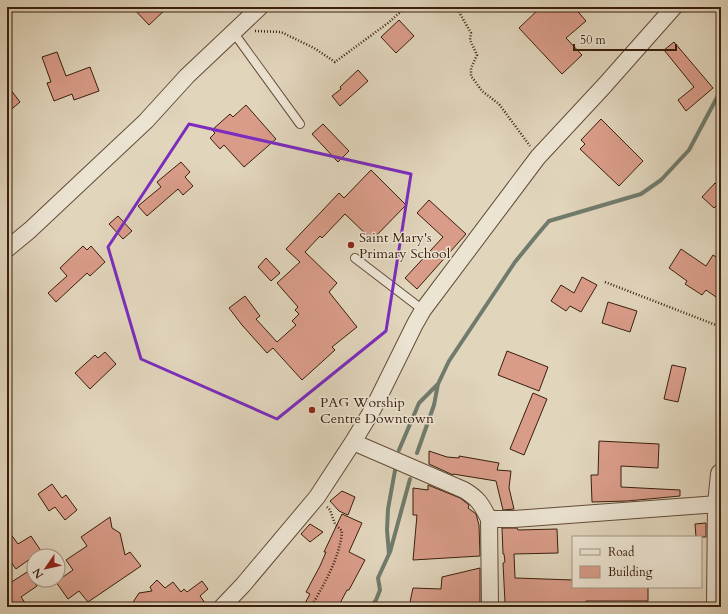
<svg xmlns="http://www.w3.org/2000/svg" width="728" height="614" viewBox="0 0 728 614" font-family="Cardo,serif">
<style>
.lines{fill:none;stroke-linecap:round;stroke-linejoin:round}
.stream{stroke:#707b6c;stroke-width:4}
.building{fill:#d99c89;stroke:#391f0c}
.service-casing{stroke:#634c38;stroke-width:10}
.minor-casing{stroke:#634c38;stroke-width:18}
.tertiary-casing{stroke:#634c38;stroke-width:22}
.path{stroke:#391f0c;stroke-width:2.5;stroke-dasharray:1 2;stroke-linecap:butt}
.service{stroke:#ece4d3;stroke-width:8}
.minor{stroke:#ece4d3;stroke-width:16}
.tertiary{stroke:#ece4d3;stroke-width:20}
.marked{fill:none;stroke:#7b2cbf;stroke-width:3;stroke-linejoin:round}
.poi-dot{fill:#8f2418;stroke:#ece4d3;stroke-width:1.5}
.labels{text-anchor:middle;stroke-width:3;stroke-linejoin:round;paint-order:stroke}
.poi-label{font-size:14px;fill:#391f0c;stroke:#ece4d3;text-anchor:start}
</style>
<rect width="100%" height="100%" fill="#e1d5bc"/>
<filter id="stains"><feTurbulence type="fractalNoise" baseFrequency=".005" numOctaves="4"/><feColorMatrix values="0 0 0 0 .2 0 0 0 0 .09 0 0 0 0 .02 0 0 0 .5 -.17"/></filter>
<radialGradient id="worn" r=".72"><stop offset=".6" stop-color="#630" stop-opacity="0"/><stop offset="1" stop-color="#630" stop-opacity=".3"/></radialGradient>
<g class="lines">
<!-- stream -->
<path class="stream" d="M399 450 419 403 438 384 449 361 515 262 537 235 549 221 641 194 661 180 689 150 721 90
M417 453 434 405 438 384
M390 552 410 479
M371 607 376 600 380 590 378 578 389 554 387 530 388 509 396 465"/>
</g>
<!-- building -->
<path class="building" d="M132 7H168L149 25Z
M541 7H574L586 21 566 38 582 55 562 74 519 28Z
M399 20 414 36 396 53 381 37Z
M674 42 713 88 686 111 678 100 694 87 664 50Z
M57 52 66 76 90 67 99 91 74 100 72 94 54 101 47 83 51 82 42 57Z
M358 70 368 81 340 106 332 96 341 89 340 87Z
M7 85 20 102 7 113Z
M246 105 276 139 244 167 224 145 220 149 210 138 215 133 212 130 230 114 233 117Z
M601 119 643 161 619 186 580 149 585 144 581 140Z
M323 124 349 151 338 162 312 134Z
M181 162 190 172 185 177 193 186 183 195 178 189 147 216 138 206 161 187 157 182Z
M371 170 406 205 372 240 345 214 322 238 320 236 305 252 337 283 329 292 357 327 332 347 335 350 302 380 273 348 267 353 242 325 229 308 245 296 260 316 256 319 277 342 296 325 292 321 299 314 295 310 298 307 277 283 300 262 286 249 339 193 344 198Z
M715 183 721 188V201L714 208 702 197Z
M429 200 466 234 417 289 405 278 443 237 417 213Z
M118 216 132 231 123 239 109 224Z
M83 246 87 250 91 246 105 262 90 276 87 273 56 302 48 293 67 276 60 268Z
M681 249 706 266 713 255 721 260V289L716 297 706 290 702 295 685 284 687 281 669 268Z
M266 258 280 273 271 281 258 267Z
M582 277 597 285 581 312 570 306 566 311 551 301 561 285 574 293Z
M608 302 637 311 630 332 602 323Z
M507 351 548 367 539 391 498 375Z
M105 352 116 364 90 389 75 373 95 355 98 358Z
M672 365 686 368 678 402 664 399Z
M533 393 547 399 524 455 510 449Z
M599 441 659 444 658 468 621 466V487L680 490V496L627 501 592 502 591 475H598Z
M429 451 447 457 459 458V456L499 463 497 470 511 471 509 488 514 509 503 510 496 481 453 474V475L429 464Z
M52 484 62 498 66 495 77 510 65 520 55 507 49 511 38 494Z
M428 485 460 498 469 505 468 508 476 514 479 525 480 556 413 560 417 515H413V488L428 490Z
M342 491 355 497 348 515 339 511 330 501Z
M342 514 362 523 349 552 365 560 349 590H347L338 607H303L310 594 306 592 320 566 326 552H324Z
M110 517 112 528 120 533 125 555 130 552 141 566 88 602 79 591 68 599 56 582 73 570 66 560 87 546 81 537Z
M706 523V537H696L695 524Z
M310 524 323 532 310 542 301 534Z
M502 528H517L518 530 557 529 558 553 514 554 515 578 573 580V587H648V601H586V607H567V604L505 603 503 563 505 562 504 554H503Z
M7 529 18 544 31 536 41 551 16 569 7 557Z
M480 568V607H409L413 588 441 589 442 577Z
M27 572 37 586 21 597 28 607H7V585Z
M157 580 165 588 173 582 181 592 184 589 187 592 202 581 208 589 200 596 208 607H130L139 593 152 591 150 587Z"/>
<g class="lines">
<!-- service casing -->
<g class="service-casing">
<path id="service" d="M233 33 239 40 300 124
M355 258 423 310"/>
</g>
<!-- minor casing -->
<g class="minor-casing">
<path id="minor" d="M7 249 30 230 146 121 187 76 260 7
M353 442 464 490C479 499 481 504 489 519L490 607
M489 519H514L718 504
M222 607 243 585 317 497 353 442 373 409 415 324 423 310 538 157 604 86 674 7"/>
</g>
<!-- tertiary casing -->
<g class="tertiary-casing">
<path id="tertiary" d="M717 607 718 504 721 474"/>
</g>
<!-- path -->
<path class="path" d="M451 7 459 12 471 33 470 40 477 55 471 68V76L482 91 499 104 530 146
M255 31 281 32 314 48 335 62 388 23 406 7
M605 282 721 327
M311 607C324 584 340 558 342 531L335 524 330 510 327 507"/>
<!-- service -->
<use href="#service" class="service"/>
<!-- minor -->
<use href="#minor" class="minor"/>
<!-- tertiary -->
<use href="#tertiary" class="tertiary"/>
</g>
<!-- marked area -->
<path class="marked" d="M189 124 411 174 386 331 277 419 141 359 108 247Z"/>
<!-- markers -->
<g class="poi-dot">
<circle cx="351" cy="245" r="4"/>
<circle cx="312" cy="410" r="4"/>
</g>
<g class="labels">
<!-- poi labels -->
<g class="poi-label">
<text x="359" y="242">Saint Mary's<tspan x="359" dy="16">Primary School</tspan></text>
<text x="320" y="407">PAG Worship<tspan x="320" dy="16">Centre Downtown</tspan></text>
</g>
</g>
<!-- margin -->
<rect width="728" height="614" fill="none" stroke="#e1d5bc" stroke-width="24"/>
<rect x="8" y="8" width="712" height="598" fill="none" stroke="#391f0c" stroke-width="2"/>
<rect x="12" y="12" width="704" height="590" fill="none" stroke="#391f0c"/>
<!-- legend -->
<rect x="572" y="536" width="130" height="52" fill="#ece4d3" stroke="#a49583"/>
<rect x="580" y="549" width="20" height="6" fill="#ece4d3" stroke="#a49583"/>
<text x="608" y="556" font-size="12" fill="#391f0c">Road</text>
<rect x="580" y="566" width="20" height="12" fill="#d99c89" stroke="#a49583"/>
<text x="608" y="576" font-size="12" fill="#391f0c">Building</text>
<!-- north arrow -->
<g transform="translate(46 568) rotate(236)"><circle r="19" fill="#ece4d3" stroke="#a49583"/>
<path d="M0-3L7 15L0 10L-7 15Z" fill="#8f2418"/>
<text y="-6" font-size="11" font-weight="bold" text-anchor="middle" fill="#391f0c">N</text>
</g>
<!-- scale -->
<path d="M574 44v6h102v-6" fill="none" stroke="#391f0c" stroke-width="2"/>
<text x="580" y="44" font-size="12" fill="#391f0c" stroke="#ece4d3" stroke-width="3" paint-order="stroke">50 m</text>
<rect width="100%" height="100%" filter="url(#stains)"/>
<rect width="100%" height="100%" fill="url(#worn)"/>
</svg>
